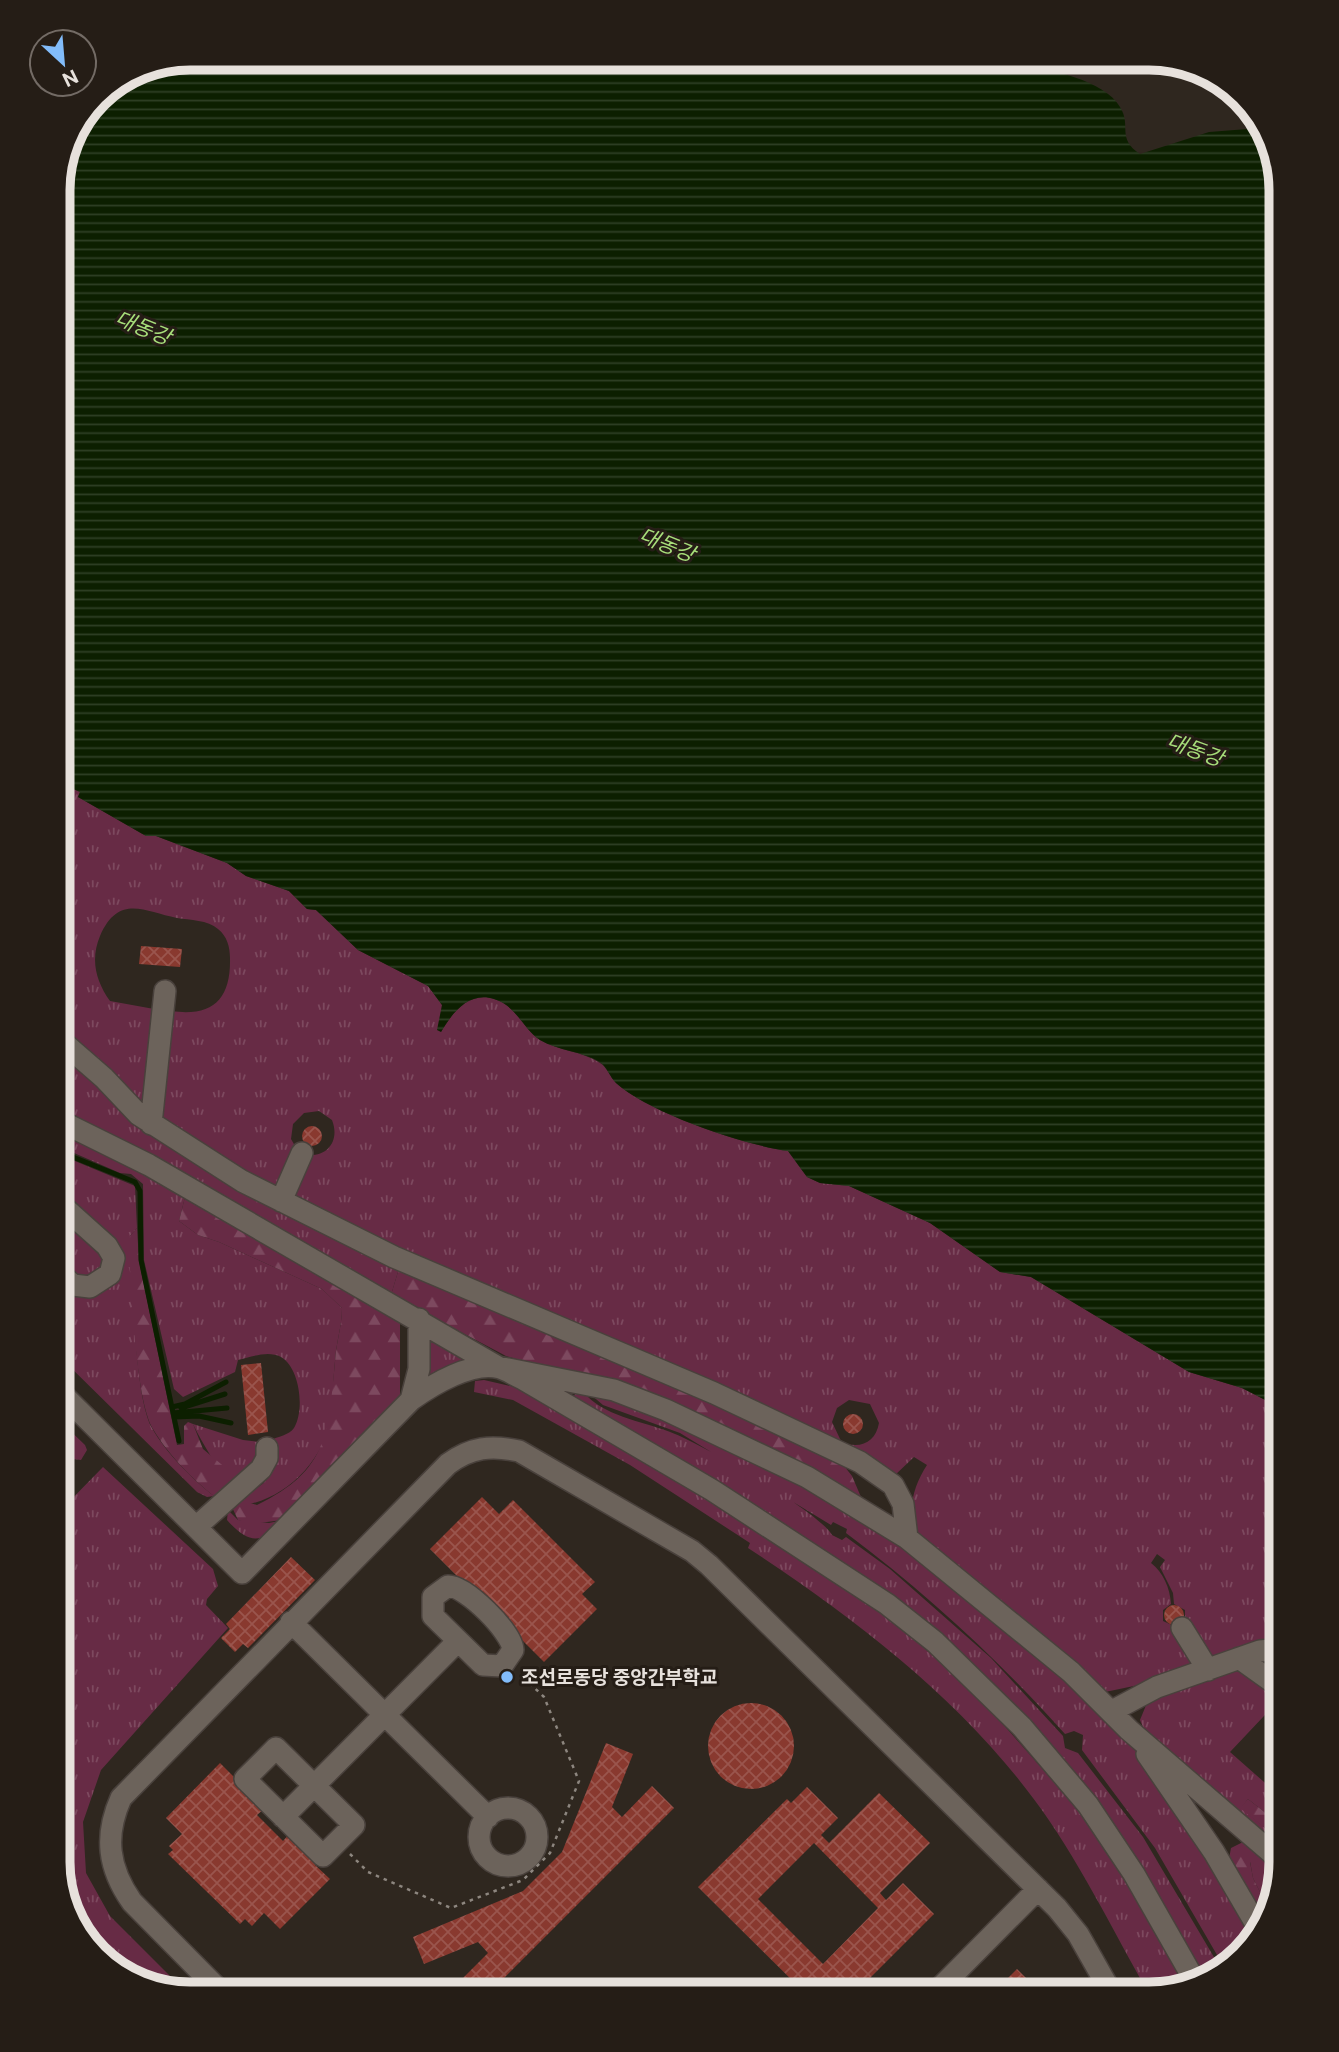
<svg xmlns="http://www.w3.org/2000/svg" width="1339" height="2052" viewBox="0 0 1339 2052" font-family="'Public Sans','Noto Sans KR',sans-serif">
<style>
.grass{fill:url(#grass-tufts)}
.forest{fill:url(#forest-firs)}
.water{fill:url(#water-rules)}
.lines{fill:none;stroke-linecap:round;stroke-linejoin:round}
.stream{stroke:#0c1f00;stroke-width:5}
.building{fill:url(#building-cross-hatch);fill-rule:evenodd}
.minor-casing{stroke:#49413c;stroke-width:24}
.path{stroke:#8d867f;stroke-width:2.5;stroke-dasharray:3.5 5;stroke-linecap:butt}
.minor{stroke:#6c635b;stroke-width:21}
.poi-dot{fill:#82bcfa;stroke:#251d16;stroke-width:2.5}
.labels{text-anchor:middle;stroke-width:6;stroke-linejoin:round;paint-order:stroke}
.poi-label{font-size:19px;font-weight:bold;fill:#e7e1dc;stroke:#251d16;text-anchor:start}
.water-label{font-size:21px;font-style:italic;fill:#a7de7a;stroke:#251d16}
.rim{fill:none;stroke:#e7e1dc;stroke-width:9}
</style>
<defs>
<pattern id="grass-tufts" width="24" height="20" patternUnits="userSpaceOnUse" patternTransform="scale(1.75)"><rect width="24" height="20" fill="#672b45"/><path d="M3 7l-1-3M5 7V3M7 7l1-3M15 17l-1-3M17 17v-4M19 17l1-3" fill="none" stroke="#7d495f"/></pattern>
<pattern id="forest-firs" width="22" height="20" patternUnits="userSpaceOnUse" patternTransform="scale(1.75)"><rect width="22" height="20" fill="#672b45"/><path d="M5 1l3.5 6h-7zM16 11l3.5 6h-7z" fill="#7d495f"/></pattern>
<pattern id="water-rules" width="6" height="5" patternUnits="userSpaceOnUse" patternTransform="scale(1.75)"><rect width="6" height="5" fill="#0c1f00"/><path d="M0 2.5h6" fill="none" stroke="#2f3f25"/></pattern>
<pattern id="building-cross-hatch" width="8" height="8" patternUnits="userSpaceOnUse" patternTransform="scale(1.75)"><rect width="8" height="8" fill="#89392f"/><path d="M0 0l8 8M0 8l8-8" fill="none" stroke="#9a554d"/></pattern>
</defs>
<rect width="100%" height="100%" fill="#2f271f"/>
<!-- grass -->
<path class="grass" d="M58 782 80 792 78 797 146 836H156L227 863 246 876 289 891 307 909 316 910 358 950 428 986 442 1005 441 1032C452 1013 469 991 494 999 517 1006 522 1028 540 1040 559 1051 582 1051 600 1063 607 1067 610 1077 616 1083 649 1113 744 1145 788 1151L807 1177 820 1183 849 1186 930 1223 1000 1272 1031 1277 1189 1372 1242 1388 1281 1408V1642L1209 1664 1185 1621V1610L1174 1604 1173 1593 1160 1567 1165 1560 1157 1554 1151 1563C1163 1572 1170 1588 1171 1604L1163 1610V1621L1176 1627 1202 1666 1153 1682 1105 1692 918 1536C906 1511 913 1487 927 1465L914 1457 894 1476 847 1444C864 1448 876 1440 879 1423L870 1404 849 1400 837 1408 832 1422 841 1441 838 1446 546 1318 286 1195 307 1155C328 1157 340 1140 332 1120L319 1111 304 1113 293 1124 291 1139 295 1146 281 1194 161 1126 171 1011C213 1017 231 999 230 958 230 947 227 936 218 929 208 920 190 920 177 918 145 912 119 893 100 936 90 960 96 981 110 1001L154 1009 146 1108 58 1032Z
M58 1044 140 1124 400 1265 391 1295 58 1114Z
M58 1126 186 1193 179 1221 198 1235 219 1242 322 1289 342 1308C342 1326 336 1343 335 1361 333 1379 333 1398 331 1416 324 1463 282 1503 236 1506L234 1503C270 1477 272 1489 270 1440 278 1437 289 1435 294 1428 305 1410 300 1368 281 1357 268 1350 251 1357 238 1360L235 1372 183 1397 174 1389 144 1260 143 1184 131 1174 120 1173 58 1146Z
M58 1154 135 1186 137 1228 130 1236C133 1279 134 1395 152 1428 166 1453 192 1479 214 1496L207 1497 197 1492 58 1355V1280L115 1274 58 1197Z
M58 1208 108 1263 83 1281 58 1263Z
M430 1336 473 1357 426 1380Z
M484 1380 519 1388 709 1494 883 1613 931 1654 986 1705 1076 1807 1146 1910 1188 1985 1149 1994C1113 1931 1077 1856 1033 1798 957 1696 853 1617 748 1548L750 1543 630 1465 513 1400 474 1392 475 1381Z
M586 1391 587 1396C609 1418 647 1422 675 1434 705 1446 819 1512 832 1535L842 1540 846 1537 890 1569 991 1658 1063 1736 1065 1748 1078 1753 1143 1837 1221 1969 1202 1982 1155 1898 945 1649 572 1398 577 1392Z
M590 1394 612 1398 726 1444 903 1541 1068 1682 1140 1754 1258 1937 1224 1967 1155 1848 1082 1750 1083 1735 1074 1731 1065 1734C998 1659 926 1593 846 1533L847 1529 833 1522 831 1525 680 1433 603 1405Z
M58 1419 85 1445 87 1450 81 1460 72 1459 58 1445Z
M193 1424 243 1440 260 1442 261 1459 230 1487C217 1465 204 1447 193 1424Z
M103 1467 213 1569 218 1586 207 1599 206 1605 228 1628 101 1770 83 1822 86 1873 110 1916 188 1994 135 1978 70 1915 58 1862V1513Z
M228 1510 238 1520 269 1523 289 1519C263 1540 253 1549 227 1520Z
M1238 1668 1281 1698 1230 1752 1281 1797V1825L1248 1799 1241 1808 1281 1841V1852L1146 1734 1140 1720 1149 1698Z
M1250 1861 1277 1877 1268 1908 1253 1878Z"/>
<!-- forest -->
<path class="forest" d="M186 1193 400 1320V1396L289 1519 253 1524 238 1520 231 1505 247 1502 257 1505C329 1470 328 1433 335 1362 336 1343 342 1326 342 1308L322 1289 219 1242 198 1235 179 1221Z
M137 1228 139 1261 177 1445 184 1444V1426L188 1422 193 1424 203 1449 227 1469 230 1487 214 1496C192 1479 167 1453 153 1429 135 1398 132 1288 128 1248L130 1236Z
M400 1265 711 1398 837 1457 852 1476 861 1497 858 1500 557 1371 506 1356 391 1295Z
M1248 1799 1281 1825V1841L1240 1808Z
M1245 1841 1280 1867 1277 1877 1250 1862 1253 1878 1268 1908 1263 1924 1229 1859 1231 1848Z"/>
<!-- water -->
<path class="water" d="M190 58H1002C1034 68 1102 76 1120 107 1132 126 1116 138 1140 154L1209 132 1260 128 1267 131 1281 190V1408L1242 1388 1189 1372 1031 1277 1000 1272 930 1223 849 1186 820 1183 807 1177 788 1151C744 1145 649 1113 616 1083 610 1077 607 1067 600 1062 581 1051 559 1051 540 1040 522 1028 517 1006 494 999 469 991 452 1013 441 1032L437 1030 442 1005 428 986 358 950 316 910 307 909 289 891 246 876 227 863 156 836H146L78 797 80 792 58 782V182L97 96 140 68Z"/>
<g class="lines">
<!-- stream -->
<path class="stream" d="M58 1151 135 1182 140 1191 141 1260 179 1441
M172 1407 185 1404 226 1382
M181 1408 225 1394
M173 1413 227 1408
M174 1417 199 1416 231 1423"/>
</g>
<!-- building -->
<path class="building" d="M141 946 182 949 180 967 139 964Z
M302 1136a10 10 0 1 1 20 0a10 10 0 1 1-20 0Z
M261 1363 268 1432 248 1435 241 1365Z
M843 1424a10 10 0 1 1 20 0a10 10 0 1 1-20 0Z
M482 1497 499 1514 513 1500 595 1582 582 1594 597 1609 544 1662 501 1619 505 1616 479 1590 475 1594 430 1549Z
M291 1557 315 1580 248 1648 243 1644 235 1652 221 1638 230 1629 226 1624Z
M1164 1615a10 10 0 1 1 20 0a10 10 0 1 1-20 0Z
M708 1746a43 43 0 1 1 86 0a43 43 0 1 1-86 0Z
M606 1743 633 1754 612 1807 622 1817 652 1786 674 1808 488 1994H469L458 1983 488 1953 478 1942 424 1964 413 1937 523 1891 562 1852Z
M220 1763 265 1808 257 1815 283 1841 291 1832 320 1860 315 1865 330 1879 280 1929 264 1913 252 1926 245 1919 240 1924 168 1854 173 1850 169 1846 182 1834 166 1818Z
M807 1787 838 1818 821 1835 829 1843 879 1793 930 1843 880 1893 886 1900 903 1883 934 1914 854 1994H806L698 1887 787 1799 791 1803ZM814 1843 878 1908 823 1964 758 1899Z
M1017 1969 1042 1994H992Z"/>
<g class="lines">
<!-- minor casing -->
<g class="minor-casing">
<path id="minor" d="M58 1038 104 1078 139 1115 242 1181 394 1257 714 1393 860 1462 893 1485 903 1504 907 1538
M58 1120 149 1165 498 1367 614 1390 666 1410 807 1477 907 1538 1071 1672 1129 1730 1281 1861
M151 1124 165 991
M281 1201 302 1153
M58 1272 73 1285 90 1287 110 1274 114 1258 107 1246 58 1202
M58 1390 242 1573 411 1400C432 1385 473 1360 500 1368 507 1370 514 1375 521 1378L712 1490 887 1604 935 1642 1022 1727 1088 1805 1134 1874 1196 1983
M411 1400 419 1369V1319
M196 1527 261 1469 267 1458V1448
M448 1586C466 1586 512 1632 513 1650L502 1666 483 1665 433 1616V1597Z
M291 1622 488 1817
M1182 1628 1208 1670
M1239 1658 1281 1688
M1112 1711 1157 1687 1260 1651 1281 1649
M276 1748 354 1825 323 1856 245 1779Z
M1147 1754 1214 1852 1260 1931
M479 1837a29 29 0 1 1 58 0a29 29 0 1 1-58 0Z
M283 1817 458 1641
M223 1994 132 1902C108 1868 104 1836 121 1798L448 1464C471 1447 491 1445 519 1451L692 1551 709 1565 1057 1908 1078 1934 1112 1994
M934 1994 1038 1889"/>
</g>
<!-- path -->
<path class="path" d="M350 1854 368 1872 451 1908 523 1880 550 1853 579 1781 544 1697 520 1674"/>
<!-- minor -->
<use href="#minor" class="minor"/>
</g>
<!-- markers -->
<circle class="poi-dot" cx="507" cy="1677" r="7"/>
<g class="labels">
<!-- poi labels -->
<g class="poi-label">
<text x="521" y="1684">조선로동당 중앙간부학교</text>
</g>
<!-- water labels -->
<g class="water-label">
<text transform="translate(143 328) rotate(22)" y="7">대동강</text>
<text transform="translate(667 545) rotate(22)" y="7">대동강</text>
<text transform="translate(1195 750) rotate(20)" y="7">대동강</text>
</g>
</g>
<!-- crop -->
<path d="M0 0H1339V2052H0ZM190 70H1149A120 120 0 0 1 1269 190V1862A120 120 0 0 1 1149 1982H190A120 120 0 0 1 70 1862V190A120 120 0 0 1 190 70Z" fill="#251d16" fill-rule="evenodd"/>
<path class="rim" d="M190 70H1149A120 120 0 0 1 1269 190V1862A120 120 0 0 1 1149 1982H190A120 120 0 0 1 70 1862V190A120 120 0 0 1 190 70Z"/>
<!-- north arrow -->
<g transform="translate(63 63) rotate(154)"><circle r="33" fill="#251d16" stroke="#736b65" stroke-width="2"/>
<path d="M0-5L12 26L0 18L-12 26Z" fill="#82bcfa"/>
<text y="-10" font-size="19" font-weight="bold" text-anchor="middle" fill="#e7e1dc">N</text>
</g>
</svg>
